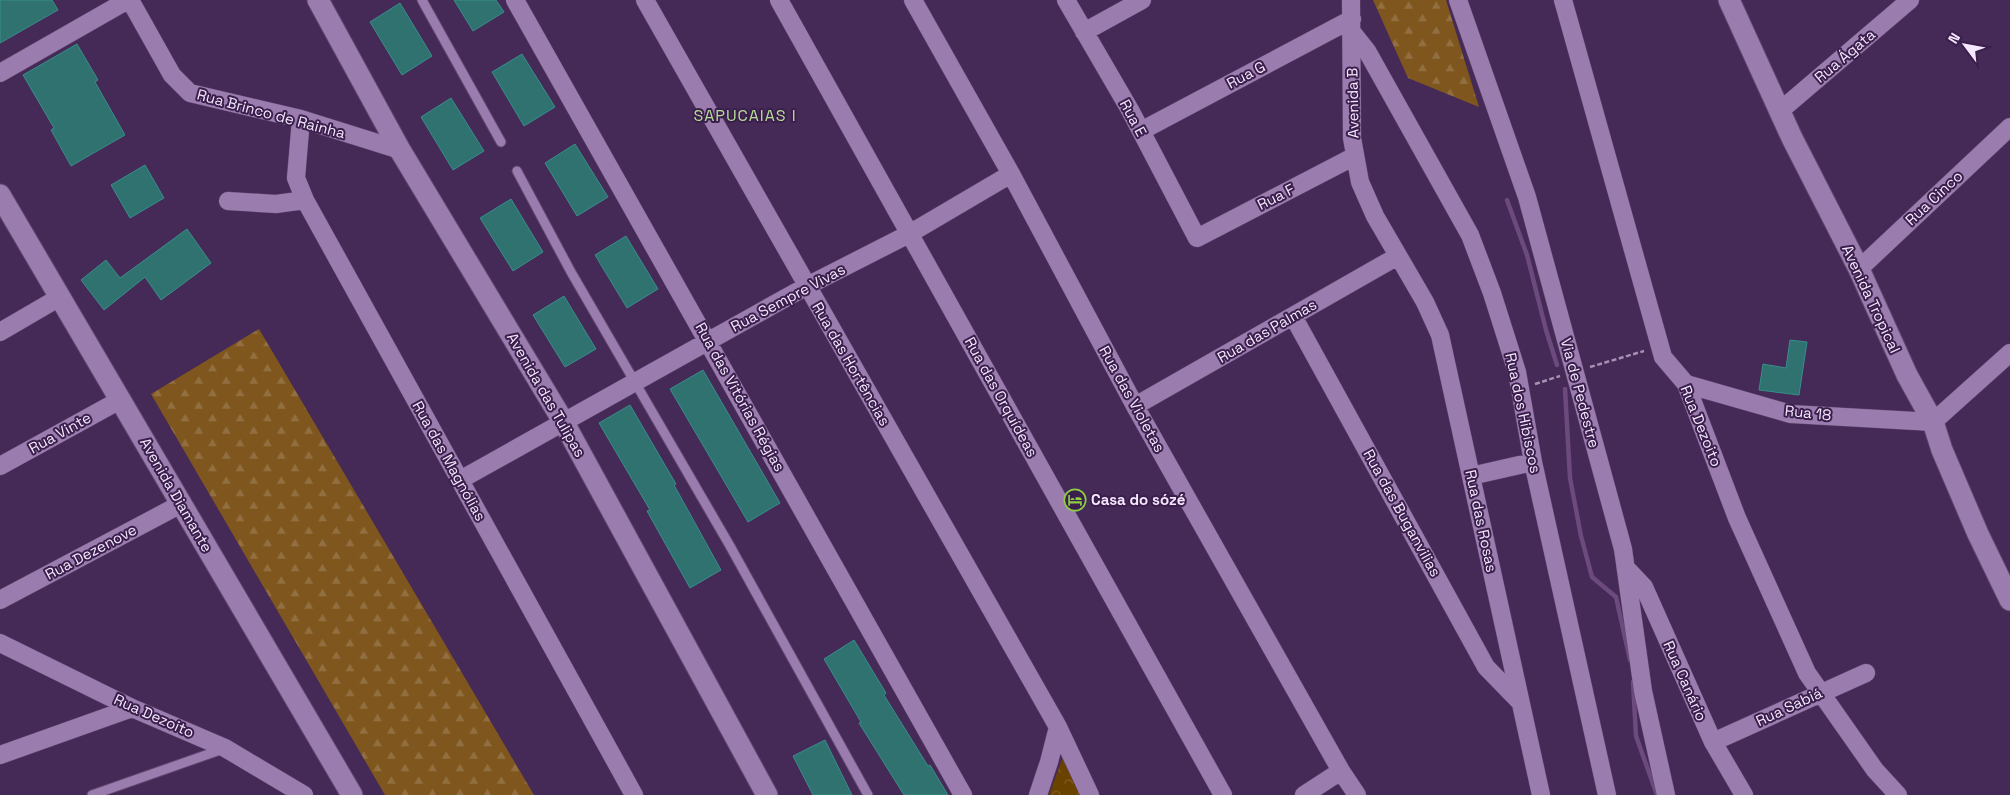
<svg xmlns="http://www.w3.org/2000/svg" width="2010" height="795" viewBox="0 0 2010 795" font-family="'Space Grotesk',sans-serif">
<style>
.forest{fill:url(#forest-firs)}
.park{fill:url(#park-crowns)}
.lines{fill:none;stroke-linecap:round;stroke-linejoin:round}
.stream{stroke:#6c4a7d;stroke-width:4.5}
.building{fill:#30726f;stroke:#378f8b}
.service-casing{stroke:#5f476d;stroke-width:11}
.minor-casing{stroke:#5f476d;stroke-width:19}
.tertiary-casing{stroke:#5f476d;stroke-width:23}
.path{stroke:#a591b2;stroke-width:2.5;stroke-dasharray:5 2.5;stroke-linecap:butt}
.service{stroke:#9b7caf;stroke-width:9}
.minor{stroke:#9b7caf;stroke-width:18}
.tertiary{stroke:#9b7caf;stroke-width:21}
.labels{text-anchor:middle;stroke-width:4;stroke-linejoin:round;paint-order:stroke}
.street-label{font-size:15px;fill:#f4e7fe;stroke:#3a1e4b}
.poi-label{font-size:15px;font-weight:bold;fill:#f4e7fe;stroke:#3a1e4b;text-anchor:start}
.neighbourhood-label{font-size:16px;letter-spacing:1px;fill:#b7dc97;stroke:#3a1e4b}
</style>
<defs>
<pattern id="forest-firs" width="22" height="20" patternUnits="userSpaceOnUse" patternTransform="scale(1.25)"><rect width="22" height="20" fill="#7f571e"/><path d="M5 1l3.5 6h-7zM16 11l3.5 6h-7z" fill="#926f40"/></pattern>
<pattern id="park-crowns" width="20" height="18" patternUnits="userSpaceOnUse" patternTransform="scale(1.25)"><rect width="20" height="18" fill="#6a4200"/><path d="M2 6a3 3 0 1 1 6 0M12 15a3 3 0 1 1 6 0" fill="none" stroke="#805d26"/></pattern>
</defs>
<rect width="100%" height="100%" fill="#452956"/>
<!-- forest -->
<path class="forest" d="M1373 0H1446L1479 107 1408 78Z
M259 329 534 795H385L151 394Z"/>
<!-- park -->
<path class="park" d="M1064 754 1082 795H1049Z"/>
<g class="lines">
<!-- stream -->
<path class="stream" d="M1507 200 1527 255 1546 330 1557 365
M1565 389 1570 478 1581 536 1592 577 1616 597 1630 660
M1633 682 1636 736 1657 795"/>
</g>
<!-- building -->
<path class="building" d="M0 0H52L58 10 0 43Z
M454 0H496L504 12 473 31Z
M400 3 432 56 402 75 370 22Z
M77 44 98 80 95 82 125 135 71 166 51 130 54 128 23 75Z
M522 54 555 107 524 126 492 72Z
M451 98 484 151 453 170 421 117Z
M575 144 608 197 577 216 545 163Z
M145 165 164 198 130 218 111 185Z
M511 199 543 252 513 271 480 218Z
M187 229 211 263 161 300 145 277 104 310 81 280 106 260 120 278Z
M626 236 658 289 627 308 595 255Z
M564 296 596 349 565 367 533 315Z
M1790 340 1807 342 1799 395 1759 390 1763 364 1786 368Z
M703 370 780 503 748 522 670 389Z
M630 405 676 484 674 485 721 570 690 588 647 511 650 510 599 423Z
M854 640 886 693 884 695 928 766 930 765 948 795H904L859 723 861 722 824 659Z
M825 740 852 795H813L793 756Z"/>
<g class="lines">
<!-- service casing -->
<g class="service-casing">
<path id="service" d="M422 0 501 142
M517 171 571 272 730 546 868 795
M92 795 223 749"/>
</g>
<!-- minor casing -->
<g class="minor-casing">
<path id="minor" d="M130 0 172 75 190 93 301 119 400 150
M515 0 963 795
M645 0 1058 727 1090 795
M779 0 1223 795
M913 0 1011 174 1135 406 1341 771 1357 795
M1066 0 1130 110 1197 238 1355 156
M1351 0 1352 138 1360 182 1375 216 1425 302 1440 335 1541 795
M1458 0 1527 197 1623 549 1643 691 1666 795
M1563 0 1663 357 1686 384 1737 518 1807 673 1875 770 1898 795
M1084 32 1142 0
M1352 32 1367 51 1470 235 1492 293 1517 372 1533 462 1607 795
M0 73 128 0
M1780 111 1910 0
M301 119 296 178 305 200 634 795
M1141 131 1352 19
M228 201 276 204 305 200
M1859 269 2010 127
M1293 316 1486 667 1520 702
M0 332 60 297
M1686 384 1791 414 1933 422 2010 353
M1135 406 1398 256
M0 466 120 400
M1471 476 1533 462
M460 480 807 286 909 234 1011 174
M1626 568 1644 587 1713 742 1744 795
M0 600 181 504
M0 643 132 708 225 748 304 795
M1713 742 1866 673
M0 755 132 708
M1038 795 1049 762 1058 727
M1304 795 1341 771"/>
</g>
<!-- tertiary casing -->
<g class="tertiary-casing">
<path id="tertiary" d="M318 0 400 150 563 421 767 795
M1729 0 1792 138 1859 269 1907 375 1933 422 1942 450 1978 534 2010 600
M0 195 352 795"/>
</g>
<!-- path -->
<path class="path" d="M1590 367 1644 351
M1535 384 1560 376"/>
<!-- service -->
<use href="#service" class="service"/>
<!-- minor -->
<use href="#minor" class="minor"/>
<!-- tertiary -->
<use href="#tertiary" class="tertiary"/>
</g>
<!-- icons -->
<defs>
<g id="hotel-ring" transform="scale(1.125)"><circle r="9.5" fill="#3a1e4b" stroke="#8dce44" stroke-width="1.5"/><path d="M-6-4.5h1.5V1H6V5H4.5V3h-9V5H-6ZM-4 0a1.8 1.8 0 1 1 3.6 0ZM.5 0V-2.5h3Q6-2.5 6 0Z" fill="#8dce44"/></g>
</defs>
<g fill-rule="evenodd">
<use href="#hotel-ring" x="1075" y="500"/>
</g>
<g class="labels">
<!-- street labels -->
<g class="street-label">
<text transform="translate(1845 56) rotate(-40)" y="5">Rua Ágata</text>
<text transform="translate(1246 75) rotate(-28)" y="5">Rua G</text>
<text transform="translate(1353 103) rotate(-91)" y="5">Avenida B</text>
<text transform="translate(271 114) rotate(15)" y="5">Rua Brinco de Rainha</text>
<text transform="translate(1133 118) rotate(62)" y="5">Rua E</text>
<text transform="translate(1276 197) rotate(-27)" y="5">Rua F</text>
<text transform="translate(1934 198) rotate(-43)" y="5">Rua Cinco</text>
<text transform="translate(788 298) rotate(-28)" y="5">Rua Sempre Vivas</text>
<text transform="translate(1871 299) rotate(65)" y="5">Avenida Tropical</text>
<text transform="translate(1267 331) rotate(-30)" y="5">Rua das Palmas</text>
<text transform="translate(851 364) rotate(60)" y="5">Rua das Hortências</text>
<text transform="translate(1580 393) rotate(75)" y="5">Via de Pedestre</text>
<text transform="translate(546 395) rotate(60)" y="5">Avenida das Tulipas</text>
<text transform="translate(740 397) rotate(61)" y="5">Rua das Vitórias Régias</text>
<text transform="translate(1001 397) rotate(61)" y="5">Rua das Orquídeas</text>
<text transform="translate(1132 399) rotate(61)" y="5">Rua das Violetas</text>
<text transform="translate(1523 413) rotate(78)" y="5">Rua dos Hibiscos</text>
<text transform="translate(1808 413) rotate(6)" y="5">Rua 18</text>
<text transform="translate(1701 426) rotate(68)" y="5">Rua Dezoito</text>
<text transform="translate(60 433) rotate(-29)" y="5">Rua Vinte</text>
<text transform="translate(449 461) rotate(61)" y="5">Rua das Magnólias</text>
<text transform="translate(176 495) rotate(60)" y="5">Avenida Diamante</text>
<text transform="translate(1402 513) rotate(61)" y="5">Rua das Buganvilias</text>
<text transform="translate(1481 521) rotate(78)" y="5">Rua das Rosas</text>
<text transform="translate(91 552) rotate(-28)" y="5">Rua Dezenove</text>
<text transform="translate(1685 681) rotate(66)" y="5">Rua Canário</text>
<text transform="translate(1789 707) rotate(-25)" y="5">Rua Sabiá</text>
<text transform="translate(154 716) rotate(24)" y="5">Rua Dezoito</text>
</g>
<!-- poi labels -->
<g class="poi-label">
<text x="1091" y="505">Casa do sózé</text>
</g>
<!-- neighbourhood labels -->
<g class="neighbourhood-label">
<text x="745" y="121">SAPUCAIAS I</text>
</g>
</g>
<!-- north arrow -->
<g transform="translate(1965 45) rotate(302)" stroke="#3a1e4b" stroke-width="4" paint-order="stroke">
<path d="M0-4L9 19L0 12L-9 19Z" fill="#f4e7fe"/>
<text y="-8" font-size="14" font-weight="bold" text-anchor="middle" fill="#f4e7fe">N</text>
</g>
</svg>
